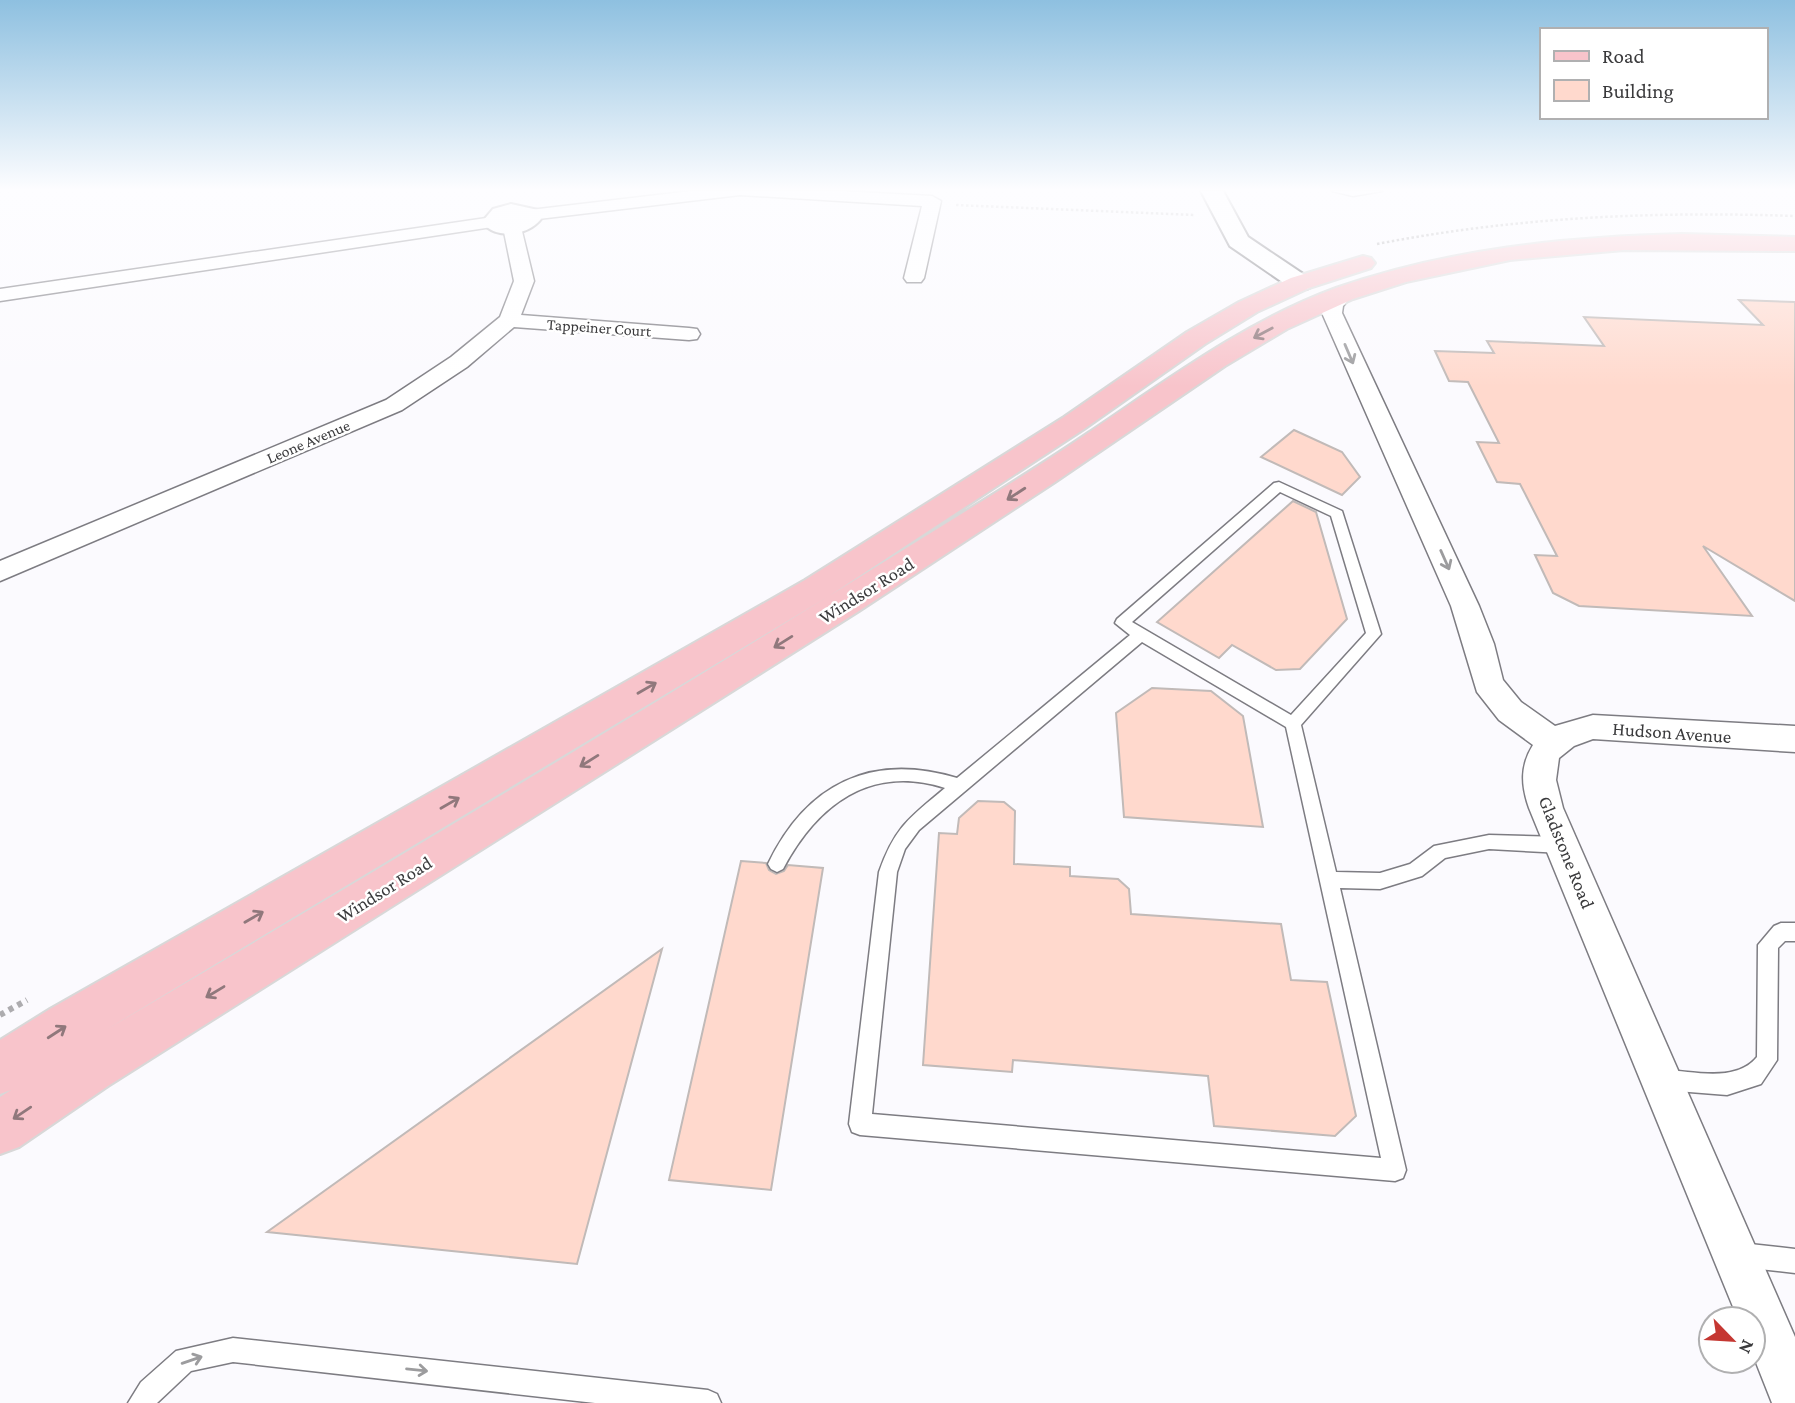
<svg xmlns="http://www.w3.org/2000/svg" width="1795" height="1403" viewBox="0 0 1795 1403" font-family="'Crimson Pro',serif">
<style>
.building{fill:#ffd9cd;stroke:#c1bab8;stroke-width:2}
.lines{fill:none;stroke-linecap:round;stroke-linejoin:round}
.service-casing{stroke:#7d7c82;stroke-width:3}
.minor-casing{stroke:#7d7c82;stroke-width:3}
.tertiary-casing{stroke:#7d7c82;stroke-width:4}
.secondary-casing{stroke:#7d7c82;stroke-width:4}
.primary-casing{stroke:#d8d8d8;stroke-width:4}
.path-far1{stroke:#adacaf;stroke-width:2.5;stroke-dasharray:2.5 2.5;stroke-linecap:butt}
.path{stroke:#adacaf;stroke-width:6;stroke-dasharray:5 5;stroke-linecap:butt}
.service{fill:#fff;fill-rule:evenodd}
.minor{fill:#fff;fill-rule:evenodd}
.tertiary{fill:#fff;fill-rule:evenodd}
.secondary{fill:#fff;fill-rule:evenodd}
.primary{fill:#f8c4cb;fill-rule:evenodd}
.oneway{stroke:#90787c}
.oneway2{stroke:#9c9c9e}
.labels{text-anchor:middle;stroke-width:5;stroke-linejoin:round;paint-order:stroke}
.far-street-label{font-size:16px;fill:#3a3a3c;stroke:#fff}
.street-label{font-size:19px;fill:#3a3a3c;stroke:#fff}
</style>
<rect width="100%" height="100%" fill="#fbfafe"/>
<!-- building -->
<path class="building" d="M1739 300 1795 302V601L1703 546 1752 616 1579 606 1553 593 1535 555 1557 556 1520 484 1497 482 1477 442 1499 443 1468 382 1449 381 1435 351 1494 353 1487 341 1604 346 1584 317 1763 325Z
M1294 430 1342 452 1360 477 1342 495 1261 457Z
M1293 501 1316 512 1347 619 1300 669 1276 670 1232 645 1219 658 1157 622Z
M1152 688 1211 691 1243 716 1263 827 1124 817 1116 713Z
M978 801 1004 802 1015 811 1014 864 1070 867V876L1118 879 1129 889 1131 914 1281 924 1291 980 1327 982 1356 1116 1335 1136 1214 1126 1208 1076 1013 1060 1012 1072 923 1065 939 833 957 834 959 818Z
M741 861 766 863 769 870 776 874 784 871 788 865 823 868 771 1190 669 1180Z
M662 949 577 1264 267 1232Z"/>
<g class="lines">
<!-- service casing -->
<g class="service-casing">
<path id="service" d="M1332 191H1382L1353 196Z
M1279 482 1342 511 1381 634 1301 725 1336 872 1380 873 1410 864 1434 846 1489 835 1562 837 1568 840 1571 845 1568 850 1562 853 1489 849 1445 858 1422 876 1380 889 1340 888 1406 1170 1403 1178 1395 1181 860 1135 852 1132 849 1124 879 872C895 827 909 818 945 788 870 764 817 805 783 869L777 872 771 869 768 864C806 784 871 752 957 778L1130 635 1115 623 1117 619 1274 483ZM1280 492 1331 516 1366 633 1291 715 1132 622ZM1142 642 1286 727 1381 1158 872 1114 897 872 905 849 919 830Z
M1781 923H1795V941H1785L1778 948 1777 1060 1761 1084 1727 1095 1664 1090 1657 1087 1654 1080 1657 1073 1664 1070C1694 1071 1736 1083 1757 1057L1758 945 1774 926Z
M1741 1243 1795 1249V1273L1741 1267 1733 1263 1729 1255 1733 1247Z
M233 1338 708 1390 717 1394 721 1403H595L233 1362 191 1371 157 1403H128L141 1382 176 1351Z"/>
</g>
<!-- minor casing -->
<g class="minor-casing">
<path id="minor" d="M691 191H840L932 196 941 201 924 278 921 282H907L904 278 922 206 740 195 530 220 521 215 530 210Z
M493 217 502 222 499 226 0 301V289Z
M512 221 521 227 534 281 521 315 689 328 697 329 700 334 697 339 689 340 514 327 467 367 402 410 0 581V561L386 400 451 357 500 317 514 281 503 227Z
M1343 288 1350 290 1353 294 1343 306 1342 313 1479 606 1494 644 1503 680 1521 702 1555 726 1593 715 1795 726V752L1593 739 1574 746 1559 758 1556 780 1563 808 1795 1337V1403H1772L1753 1355V1319H1738L1529 808C1521 785 1520 766 1533 745L1499 720 1477 692 1451 606 1322 313C1323 301 1331 291 1343 288Z"/>
</g>
<!-- tertiary casing -->
<g class="tertiary-casing">
<path id="tertiary" d="M511 204 538 210 541 219C528 236 495 240 482 222L493 209Z"/>
</g>
<!-- secondary casing -->
<g class="secondary-casing">
<path id="secondary" d="M1201 191H1223L1248 237 1309 278 1312 283 1309 288 1300 290 1291 288 1230 246Z"/>
</g>
<!-- primary casing -->
<g class="primary-casing">
<path id="primary" d="M1682 234 1795 237V251L1624 250 1510 260 1406 282 1353 299 1287 329 1225 366 1055 482 859 611 108 1086 19 1147 0 1154V1097L11 1090 0 1094V1040L50 1009 805 580 1064 417 1187 332 1239 302 1291 278 1363 256 1371 258 1375 263 1371 268 1309 288 1257 312 1205 344 1084 429 829 596 104 1031C378 870 651 707 921 539 977 504 1034 470 1088 433 1167 380 1246 321 1336 288 1448 249 1564 237 1682 234Z"/>
</g>
<!-- path-far1 -->
<path class="path-far1" d="M956 205 1195 215
M1377 244C1516 217 1654 211 1795 216"/>
<!-- path -->
<path class="path" d="M0 1015 27 1000"/>
<!-- service -->
<use href="#service" class="service"/>
<!-- minor -->
<use href="#minor" class="minor"/>
<!-- tertiary -->
<use href="#tertiary" class="tertiary"/>
<!-- secondary -->
<use href="#secondary" class="secondary"/>
<!-- primary -->
<use href="#primary" class="primary"/>
</g>
<!-- one-way arrows -->
<defs><path id="oneway-shaft" d="M-6 0H5M1.5-3L5.5 0L1.5 3" fill="none" stroke-width="1.6" stroke-linecap="round" stroke-linejoin="round" transform="scale(1.75)"/></defs>
<g class="oneway">
<use href="#oneway-shaft" transform="translate(1263 333) rotate(152)"/>
<use href="#oneway-shaft" transform="translate(1016 494) rotate(147)"/>
<use href="#oneway-shaft" transform="translate(783 642) rotate(148)"/>
<use href="#oneway-shaft" transform="translate(647 688) rotate(-30)"/>
<use href="#oneway-shaft" transform="translate(589 761) rotate(148)"/>
<use href="#oneway-shaft" transform="translate(450 803) rotate(-30)"/>
<use href="#oneway-shaft" transform="translate(254 917) rotate(-30)"/>
<use href="#oneway-shaft" transform="translate(215 992) rotate(149)"/>
<use href="#oneway-shaft" transform="translate(57 1032) rotate(-33)"/>
<use href="#oneway-shaft" transform="translate(22 1113) rotate(146)"/>
</g>
<g class="oneway2">
<use href="#oneway-shaft" transform="translate(1349 354) rotate(67)"/>
<use href="#oneway-shaft" transform="translate(1445 560) rotate(66)"/>
<use href="#oneway-shaft" transform="translate(192 1360) rotate(-19)"/>
<use href="#oneway-shaft" transform="translate(417 1370) rotate(6)"/>
</g>
<!-- sky -->
<linearGradient id="sky" x2="0" y2="1"><stop stop-color="#8ec0e0"/><stop offset="0.49" stop-color="#fdfdff"/><stop offset="1" stop-color="#fdfdff" stop-opacity="0"/></linearGradient>
<rect width="1795" height="387" fill="url(#sky)"/>
<g class="labels">
<!-- far-street labels -->
<g class="far-street-label">
<text transform="translate(599 327) rotate(4)" y="6">Tappeiner Court</text>
<text transform="translate(308 441) rotate(-23)" y="6">Leone Avenue</text>
</g>
<!-- street labels -->
<g class="street-label">
<text transform="translate(866 590) rotate(-32)" y="7">Windsor Road</text>
<text transform="translate(1672 732) rotate(4)" y="7">Hudson Avenue</text>
<text transform="translate(1567 852) rotate(68)" y="7">Gladstone Road</text>
<text transform="translate(384 889) rotate(-32)" y="7">Windsor Road</text>
</g>
</g>
<!-- legend -->
<rect x="1540" y="28" width="228" height="91" fill="#ffffff" stroke="#b0b0b1" stroke-width="2"/>
<rect x="1554" y="51" width="35" height="10" fill="#f8c4cb" stroke="#b0b0b1" stroke-width="2"/>
<text x="1602" y="63" font-size="21" fill="#3a3a3c">Road</text>
<rect x="1554" y="80" width="35" height="21" fill="#ffd9cd" stroke="#b0b0b1" stroke-width="2"/>
<text x="1602" y="98" font-size="21" fill="#3a3a3c">Building</text>
<!-- north arrow -->
<g transform="translate(1732 1340) rotate(115)"><circle r="33" fill="#ffffff" stroke="#b0b0b1" stroke-width="2"/>
<path d="M0-5L12 26L0 18L-12 26Z" fill="#c53732"/>
<text y="-10" font-size="19" font-weight="bold" text-anchor="middle" fill="#3a3a3c">N</text>
</g>
</svg>
